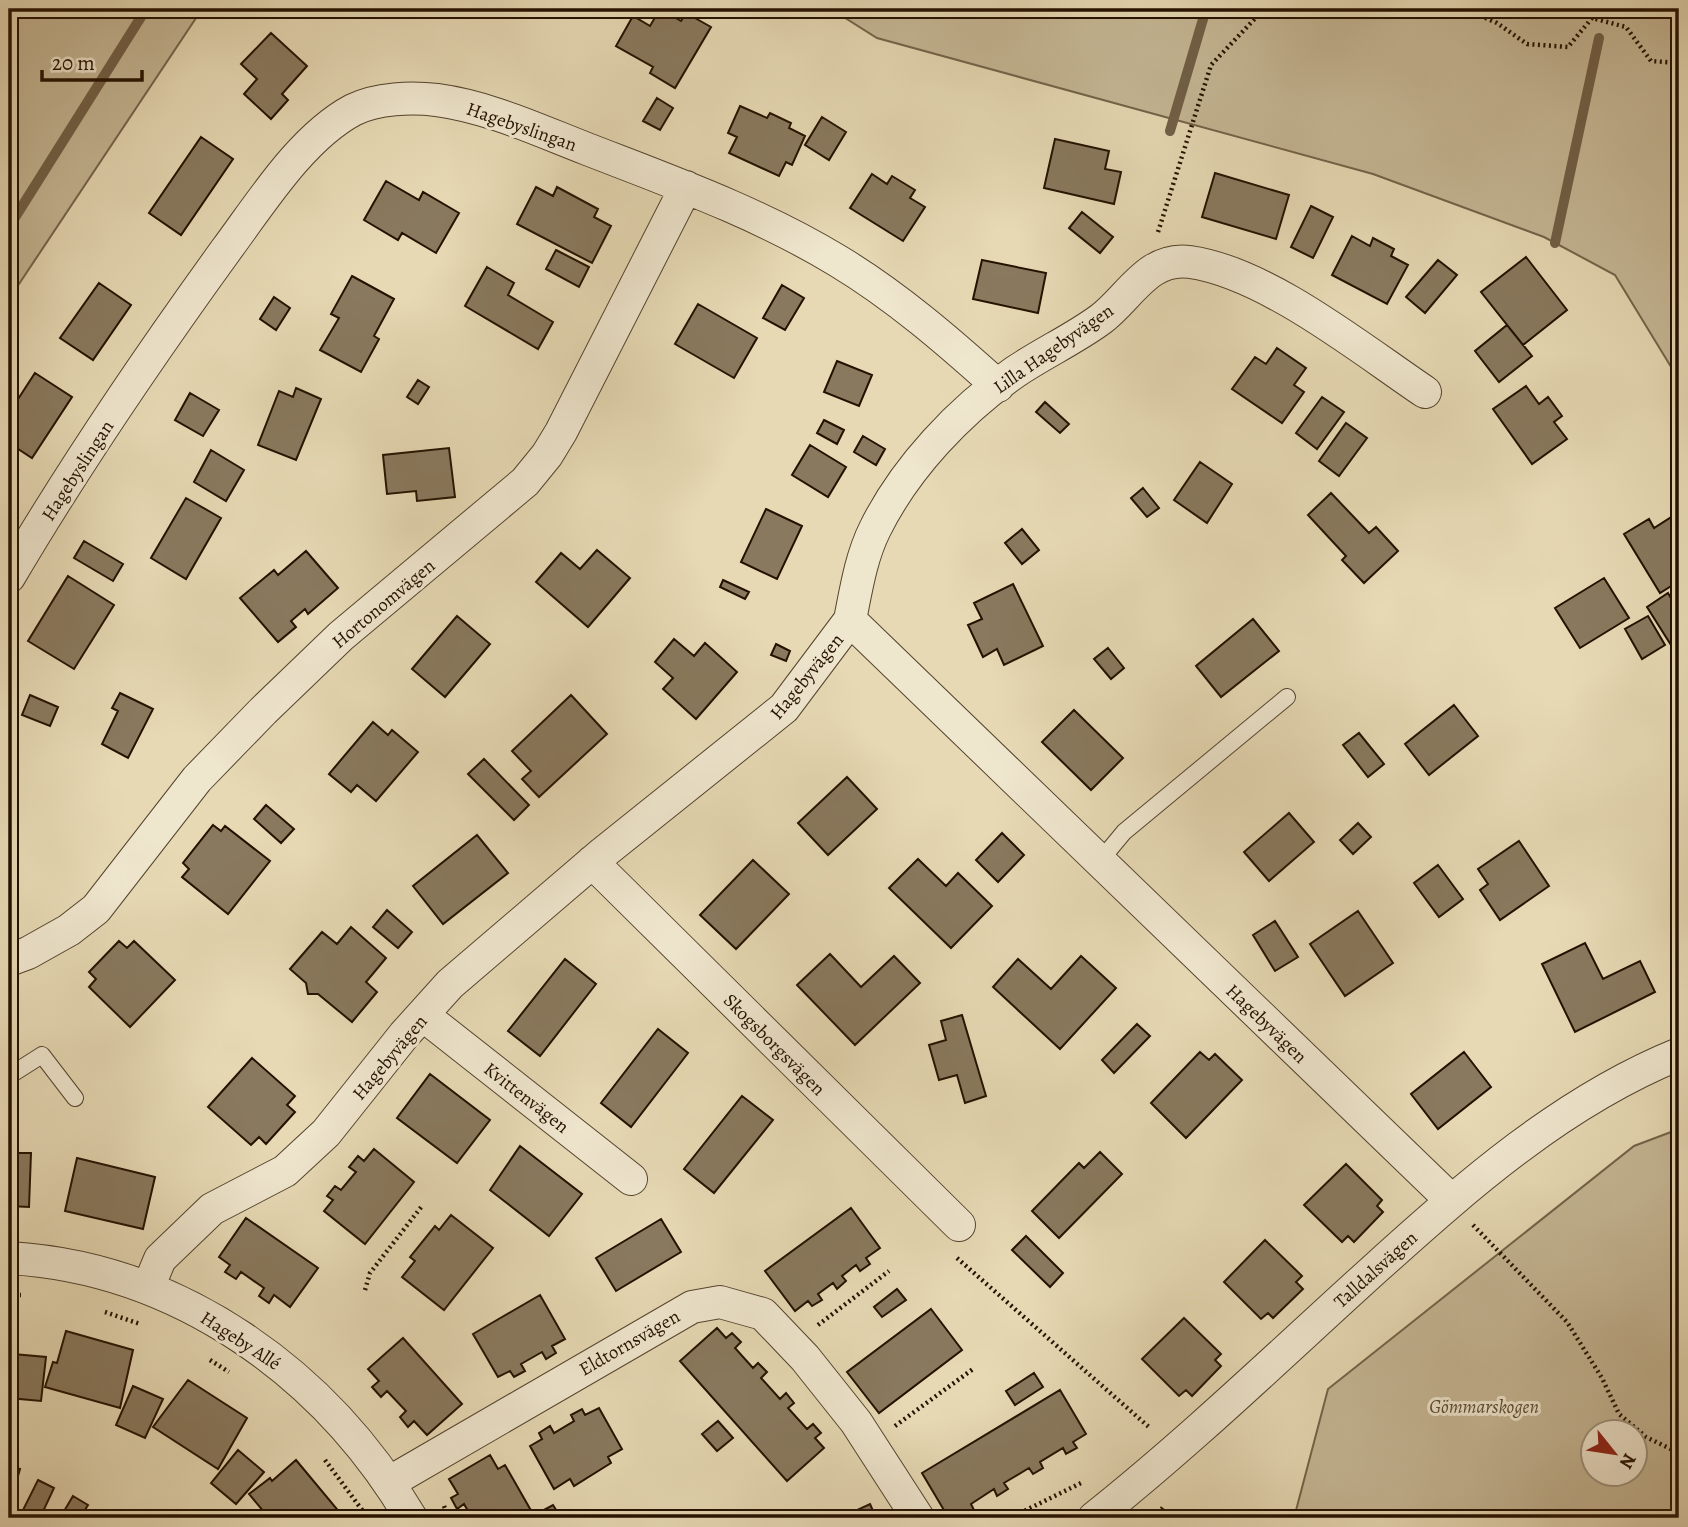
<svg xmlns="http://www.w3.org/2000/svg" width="1688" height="1527" viewBox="0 0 1688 1527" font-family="Alegreya,serif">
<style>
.green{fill:#c5b795;stroke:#74644a;stroke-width:2;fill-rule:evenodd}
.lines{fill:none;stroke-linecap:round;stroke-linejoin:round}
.stream{stroke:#716047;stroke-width:10}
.building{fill:#89795e;stroke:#241100;stroke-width:2}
.lane-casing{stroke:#54432d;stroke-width:18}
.street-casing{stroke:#54432d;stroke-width:34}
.path{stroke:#241100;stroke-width:4.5;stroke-dasharray:2 3.5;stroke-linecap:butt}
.lane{stroke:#efe6ce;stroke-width:16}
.street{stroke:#efe6ce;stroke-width:32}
.labels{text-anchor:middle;stroke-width:6;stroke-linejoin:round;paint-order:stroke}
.street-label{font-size:19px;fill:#241100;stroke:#efe6ce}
.park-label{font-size:19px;font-style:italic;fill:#5c4b34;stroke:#efe6ce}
</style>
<rect width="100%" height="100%" fill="#e6d9b4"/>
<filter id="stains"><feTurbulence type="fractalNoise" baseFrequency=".00286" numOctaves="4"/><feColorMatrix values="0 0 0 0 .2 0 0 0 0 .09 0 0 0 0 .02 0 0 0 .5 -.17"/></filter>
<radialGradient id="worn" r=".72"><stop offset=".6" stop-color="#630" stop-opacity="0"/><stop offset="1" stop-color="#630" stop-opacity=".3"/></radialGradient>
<!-- green -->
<path class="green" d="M9 9H202L9 299Z
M831 9H1679V380L1615 275 1544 237 1373 174 877 38Z
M1679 1129V1518H1294L1328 1389 1634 1146ZM1594 1432H1636V1474H1594Z"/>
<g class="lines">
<!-- stream -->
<path class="stream" d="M1170 131 1206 9
M9 227 146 9
M1555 243 1599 38"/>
</g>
<!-- building -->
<path class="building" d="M660 9 681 21 686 13 711 27 675 88 650 73 653 67 616 46 633 16 650 26Z
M271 33 307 66 282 94 288 100 271 119 244 94 257 79 241 64Z
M657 98 673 108 660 130 643 121Z
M740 106 767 118 770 113 791 123 789 128 805 136 792 165 786 162 779 176 729 153 737 137 728 133Z
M822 117 846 132 829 160 805 145Z
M201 137 233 159 181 235 149 213Z
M1055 139 1109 151 1105 169 1121 172 1114 204 1044 188Z
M1215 173 1289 195 1276 239 1202 217Z
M872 174 887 184 892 176 915 190 910 198 925 207 903 241 850 208Z
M386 181 419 200 423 192 459 213 436 253 402 233 398 240 364 220Z
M536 187 553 196 557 187 598 209 594 217 611 226 592 263 517 224Z
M1311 206 1333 217 1313 258 1291 247Z
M1082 212 1113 237 1100 253 1069 228Z
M1352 236 1370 246 1373 238 1394 249 1391 256 1408 265 1387 304 1332 275Z
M556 250 589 267 579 287 546 269Z
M1526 257 1567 310 1523 345 1481 292Z
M982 260 1046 273 1038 313 973 299Z
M1438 260 1457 275 1425 313 1406 297Z
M487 267 514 283 508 295 553 322 538 349 465 306Z
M352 276 394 299 374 336 379 339 361 372 320 350 339 318 331 314Z
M99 283 131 305 93 360 60 338Z
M782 285 804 298 785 330 763 318Z
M274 297 290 308 276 330 260 319Z
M698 304 757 338 734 378 675 344Z
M1507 325 1532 356 1499 382 1475 351Z
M1277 348 1306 368 1294 385 1304 392 1282 423 1232 389 1255 357 1266 364Z
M837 361 872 375 859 406 824 392Z
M35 373 72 397 32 458 9 443V413Z
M418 380 429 387 418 404 407 397Z
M1526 386 1539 404 1548 397 1562 416 1554 422 1567 439 1532 464 1493 409Z
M296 388 321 399 296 460 258 445 279 391 293 397Z
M190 393 219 410 203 436 175 420Z
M1322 397 1344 412 1317 449 1296 433Z
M1045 402 1069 424 1060 433 1036 412Z
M824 420 844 430 837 444 817 433Z
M1346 423 1367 438 1339 476 1319 461Z
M863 436 885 449 876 465 854 452Z
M810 445 846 467 828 497 792 475Z
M449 448 455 497 417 501 416 491 387 494 383 455Z
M211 450 244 470 226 501 194 482Z
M1200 462 1232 484 1207 523 1174 500Z
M1143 488 1159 508 1147 517 1131 498Z
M1331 493 1369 533 1376 527 1398 551 1364 583 1342 560 1346 556 1308 515Z
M186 498 221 518 186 579 151 558Z
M766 509 802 526 777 579 741 562Z
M1673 516 1679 526V581L1660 593 1624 534 1649 519 1654 528Z
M1022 529 1039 550 1022 564 1005 543Z
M84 541 123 564 113 581 74 558Z
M597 550 630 578 588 627 536 582 561 553 580 569Z
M306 551 338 588 308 614 305 609 291 621 296 627 278 642 240 598 274 570 278 575Z
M68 576 114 605 74 669 28 641Z
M1604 578 1629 618 1580 648 1555 608Z
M723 580 749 592 745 599 720 587Z
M1013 584 1043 646 1004 665 997 649 983 657 968 625 982 619 974 603Z
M1668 593 1679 612V639L1671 645 1647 607Z
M457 616 490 644 445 697 412 669Z
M1648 616 1665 645 1642 659 1625 629Z
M1253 619 1279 651 1221 697 1196 666Z
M674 639 694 656 705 643 737 672 696 719 663 689 673 678 655 662Z
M776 644 790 651 786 661 771 655Z
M1108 648 1124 668 1111 679 1094 659Z
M120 693 153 709 128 758 102 744 118 711 112 708Z
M30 695 58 707 50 726 22 715Z
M571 695 607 734 539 797 522 779 531 771 512 751Z
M1454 705 1478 736 1429 775 1405 744Z
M1074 710 1123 758 1091 790 1042 742Z
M373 722 388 735 392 730 418 752 376 801 357 785 351 792 329 774Z
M1359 733 1384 764 1368 777 1343 745Z
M484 759 529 805 514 820 468 774Z
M847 777 877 809 828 855 798 823Z
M266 805 294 829 281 843 254 819Z
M1289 813 1314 842 1269 881 1244 852Z
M1358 823 1371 837 1353 854 1340 840Z
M213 825 221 831 225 826 270 861 228 914 182 877 189 869 183 863Z
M1002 833 1024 855 998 882 976 860Z
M477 835 508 873 443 924 413 886Z
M1519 841 1549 886 1500 920 1480 890 1488 884 1478 869Z
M918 859 946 886 958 873 992 906 951 948 889 888Z
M753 860 789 894 736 949 700 915Z
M1438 865 1463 899 1439 917 1414 883Z
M387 910 412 932 398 948 373 927Z
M1358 911 1393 963 1345 996 1310 944Z
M1275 921 1298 957 1275 971 1253 935Z
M351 927 386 958 366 982 377 992 352 1022 318 994H308L306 983 290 969 322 932 337 944Z
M119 941 127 948 134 941 175 980 130 1027 89 987 96 979 89 972Z
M1585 943 1603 979 1640 961 1655 992 1575 1032 1542 964Z
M830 954 861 987 894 956 920 983 855 1045 797 985Z
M1081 956 1116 988 1060 1049 993 987 1018 959 1051 989Z
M565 959 596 984 540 1056 508 1031Z
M962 1015 986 1096 965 1103 957 1075 939 1080 929 1045 946 1040 941 1021Z
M1137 1024 1150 1036 1114 1073 1102 1060Z
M658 1029 688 1053 631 1127 601 1103Z
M1200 1052 1209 1060 1215 1054 1242 1080 1186 1138 1151 1103Z
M1464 1052 1491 1087 1438 1129 1411 1094Z
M252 1058 295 1096 287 1105 295 1112 266 1144 259 1137 251 1145 208 1107Z
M430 1074 490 1120 457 1163 397 1118Z
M742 1096 773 1120 714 1193 684 1169Z
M520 1146 582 1194 549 1236 490 1190Z
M374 1149 414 1182 365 1244 324 1211 333 1200 327 1196 335 1186 341 1190 356 1172 349 1167 358 1156 364 1161Z
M1100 1152 1122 1174 1059 1238 1032 1211 1079 1163 1084 1168Z
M9 1153H31L29 1207 9 1206Z
M77 1158 155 1177 143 1229 65 1211Z
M1346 1164 1382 1200 1377 1206 1383 1212 1354 1242 1348 1236 1342 1242 1304 1205Z
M851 1208 880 1248 866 1258 870 1264 860 1271 856 1265 842 1276 846 1281 837 1289 833 1283 818 1294 822 1300 812 1306 808 1301 795 1311 765 1271Z
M451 1215 493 1248 444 1310 402 1277 415 1261 410 1257 435 1226 439 1230Z
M246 1218 318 1268 290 1307 274 1295 269 1303 259 1296 264 1288 241 1272 236 1279 225 1272 230 1265 219 1257Z
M661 1219 681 1252 616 1291 596 1258Z
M1026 1236 1063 1273 1050 1287 1012 1250Z
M1265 1240 1302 1276 1296 1282 1303 1289 1273 1318 1268 1313 1261 1319 1224 1282Z
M897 1289 906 1300 882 1317 874 1307Z
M540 1295 565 1339 552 1346 556 1353 546 1359 542 1352 521 1364 525 1371 514 1377 510 1371 498 1377 473 1334Z
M931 1309 962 1350 879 1413 847 1372Z
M1184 1318 1221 1354 1215 1360 1221 1366 1192 1396 1186 1390 1179 1396 1142 1359Z
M717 1328 726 1338 732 1333 741 1342 735 1348 753 1368 758 1363 767 1372 761 1378 780 1399 786 1393 794 1403 788 1408 807 1429 813 1424 821 1433 815 1438 824 1448 787 1481 680 1361Z
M66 1331 133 1350 120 1408 45 1387 53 1362 57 1363Z
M403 1338 462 1404 427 1435 414 1421 408 1427 400 1417 406 1411 387 1391 381 1397 372 1387 379 1381 368 1369Z
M13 1354 46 1357 41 1401 9 1398Z
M1034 1373 1043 1387 1015 1405 1006 1391Z
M188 1380 247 1418 218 1469 153 1427Z
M133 1386 163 1399 145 1438 116 1425Z
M1060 1390 1086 1434 1073 1442 1077 1448 1066 1454 1063 1448 1040 1462 1043 1468 1033 1474 1029 1468 1004 1483 1008 1489 997 1496 994 1489 971 1504 974 1510 964 1516 960 1510 948 1517 922 1473Z
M599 1408 622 1449 608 1457 611 1463 574 1486 570 1479 554 1489 530 1446 542 1439 539 1433 550 1426 554 1433 574 1421 571 1415 582 1409 585 1415Z
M718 1421 733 1438 717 1451 702 1434Z
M238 1450 264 1472 236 1504 211 1483Z
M490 1455 498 1469 505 1465 533 1514 527 1518H472L464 1504 457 1509 451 1498 458 1494 449 1479Z
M296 1460 341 1514 335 1518H269L249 1494 270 1478 272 1481Z
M9 1466 20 1469 9 1508Z
M38 1480 54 1488 40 1518 23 1510Z
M73 1496 88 1505 80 1518H60Z
M870 1504 876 1518H840Z
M553 1505 561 1518H546L542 1511Z"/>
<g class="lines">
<!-- lane casing -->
<g class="lane-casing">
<path id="lane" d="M1100 861 1124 832 1287 697
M9 1076 42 1055 75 1098"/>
</g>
<!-- street casing -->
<g class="street-casing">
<path id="street" d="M9 577C75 465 150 355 226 250 261 203 301 138 353 110 377 98 412 97 437 100 489 107 538 130 587 149 672 182 759 213 838 261 896 296 948 341 998 386
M850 620C856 590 861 557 875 529 905 468 960 410 1015 372 1043 353 1074 339 1101 319 1130 297 1148 256 1190 262 1267 273 1361 349 1425 392
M592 862 959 1225
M9 960 28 953 69 930 96 909 197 779 263 711 341 636 525 482 547 455 561 432 686 187
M424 1016 631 1179
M9 1258C180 1268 326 1374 411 1518
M148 1288 160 1259 212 1209 285 1171 326 1133 404 1035 450 984 603 853 784 708 850 620 1452 1201
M390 1482 692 1307 720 1302 763 1314 805 1358 856 1422 918 1518
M1094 1518C1192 1440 1283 1352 1377 1267 1468 1185 1563 1101 1679 1054"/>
</g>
<!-- path -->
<path class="path" d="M1465 9 1497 23 1527 44 1568 47 1592 18 1626 27 1651 61 1679 63
M1158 232 1211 65 1264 9
M1473 1225 1567 1322 1602 1378 1619 1414 1646 1437 1679 1453
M957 1258 1150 1428
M365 1290 370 1273 422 1206
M9 1295H21
M105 1312 140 1324
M818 1325 889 1271
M210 1360 229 1372
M895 1426 973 1369
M325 1460 368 1518
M444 1506 449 1518
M1010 1518 1081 1483
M1155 1518 1164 1506"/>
<!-- lane -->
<use href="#lane" class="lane"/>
<!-- street -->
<use href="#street" class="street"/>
</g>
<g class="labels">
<!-- street labels -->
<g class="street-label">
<text transform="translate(522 126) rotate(19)" y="7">Hagebyslingan</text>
<text transform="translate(1053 348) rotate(-35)" y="7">Lilla Hagebyvägen</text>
<text transform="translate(77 470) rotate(-57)" y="7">Hagebyslingan</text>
<text transform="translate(383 603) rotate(-40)" y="7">Hortonomvägen</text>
<text transform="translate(806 676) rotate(-51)" y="7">Hagebyvägen</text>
<text transform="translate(1267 1023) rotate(44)" y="7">Hagebyvägen</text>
<text transform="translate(775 1044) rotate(45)" y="7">Skogsborgsvägen</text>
<text transform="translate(389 1057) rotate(-50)" y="7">Hagebyvägen</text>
<text transform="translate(527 1097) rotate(38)" y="7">Kvittenvägen</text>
<text transform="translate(1375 1269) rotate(-42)" y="7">Talldalsvägen</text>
<text transform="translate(241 1340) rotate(33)" y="7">Hageby Allé</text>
<text transform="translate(629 1342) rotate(-30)" y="7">Eldtornsvägen</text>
</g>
<!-- park labels -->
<g class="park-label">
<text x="1484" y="1413">Gömmarskogen</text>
</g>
</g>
<!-- margin -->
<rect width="1688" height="1527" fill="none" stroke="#e6d9b4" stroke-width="35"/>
<rect x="10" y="10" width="1667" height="1506" fill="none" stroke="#241100" stroke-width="3.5"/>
<rect x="18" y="18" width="1653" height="1492" fill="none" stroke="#241100" stroke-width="2"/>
<!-- north arrow -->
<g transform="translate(1614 1453) rotate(120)"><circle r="33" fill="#efe6ce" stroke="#9e917c" stroke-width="2"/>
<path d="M0-5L12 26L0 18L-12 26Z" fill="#8f2418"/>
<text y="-10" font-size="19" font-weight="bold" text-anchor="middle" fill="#241100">N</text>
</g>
<!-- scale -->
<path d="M42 70v10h100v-10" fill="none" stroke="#241100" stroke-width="3.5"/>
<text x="52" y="70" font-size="21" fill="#241100" stroke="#efe6ce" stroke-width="5" paint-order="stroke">20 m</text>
<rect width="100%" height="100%" filter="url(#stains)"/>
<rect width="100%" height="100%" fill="url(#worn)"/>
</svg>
